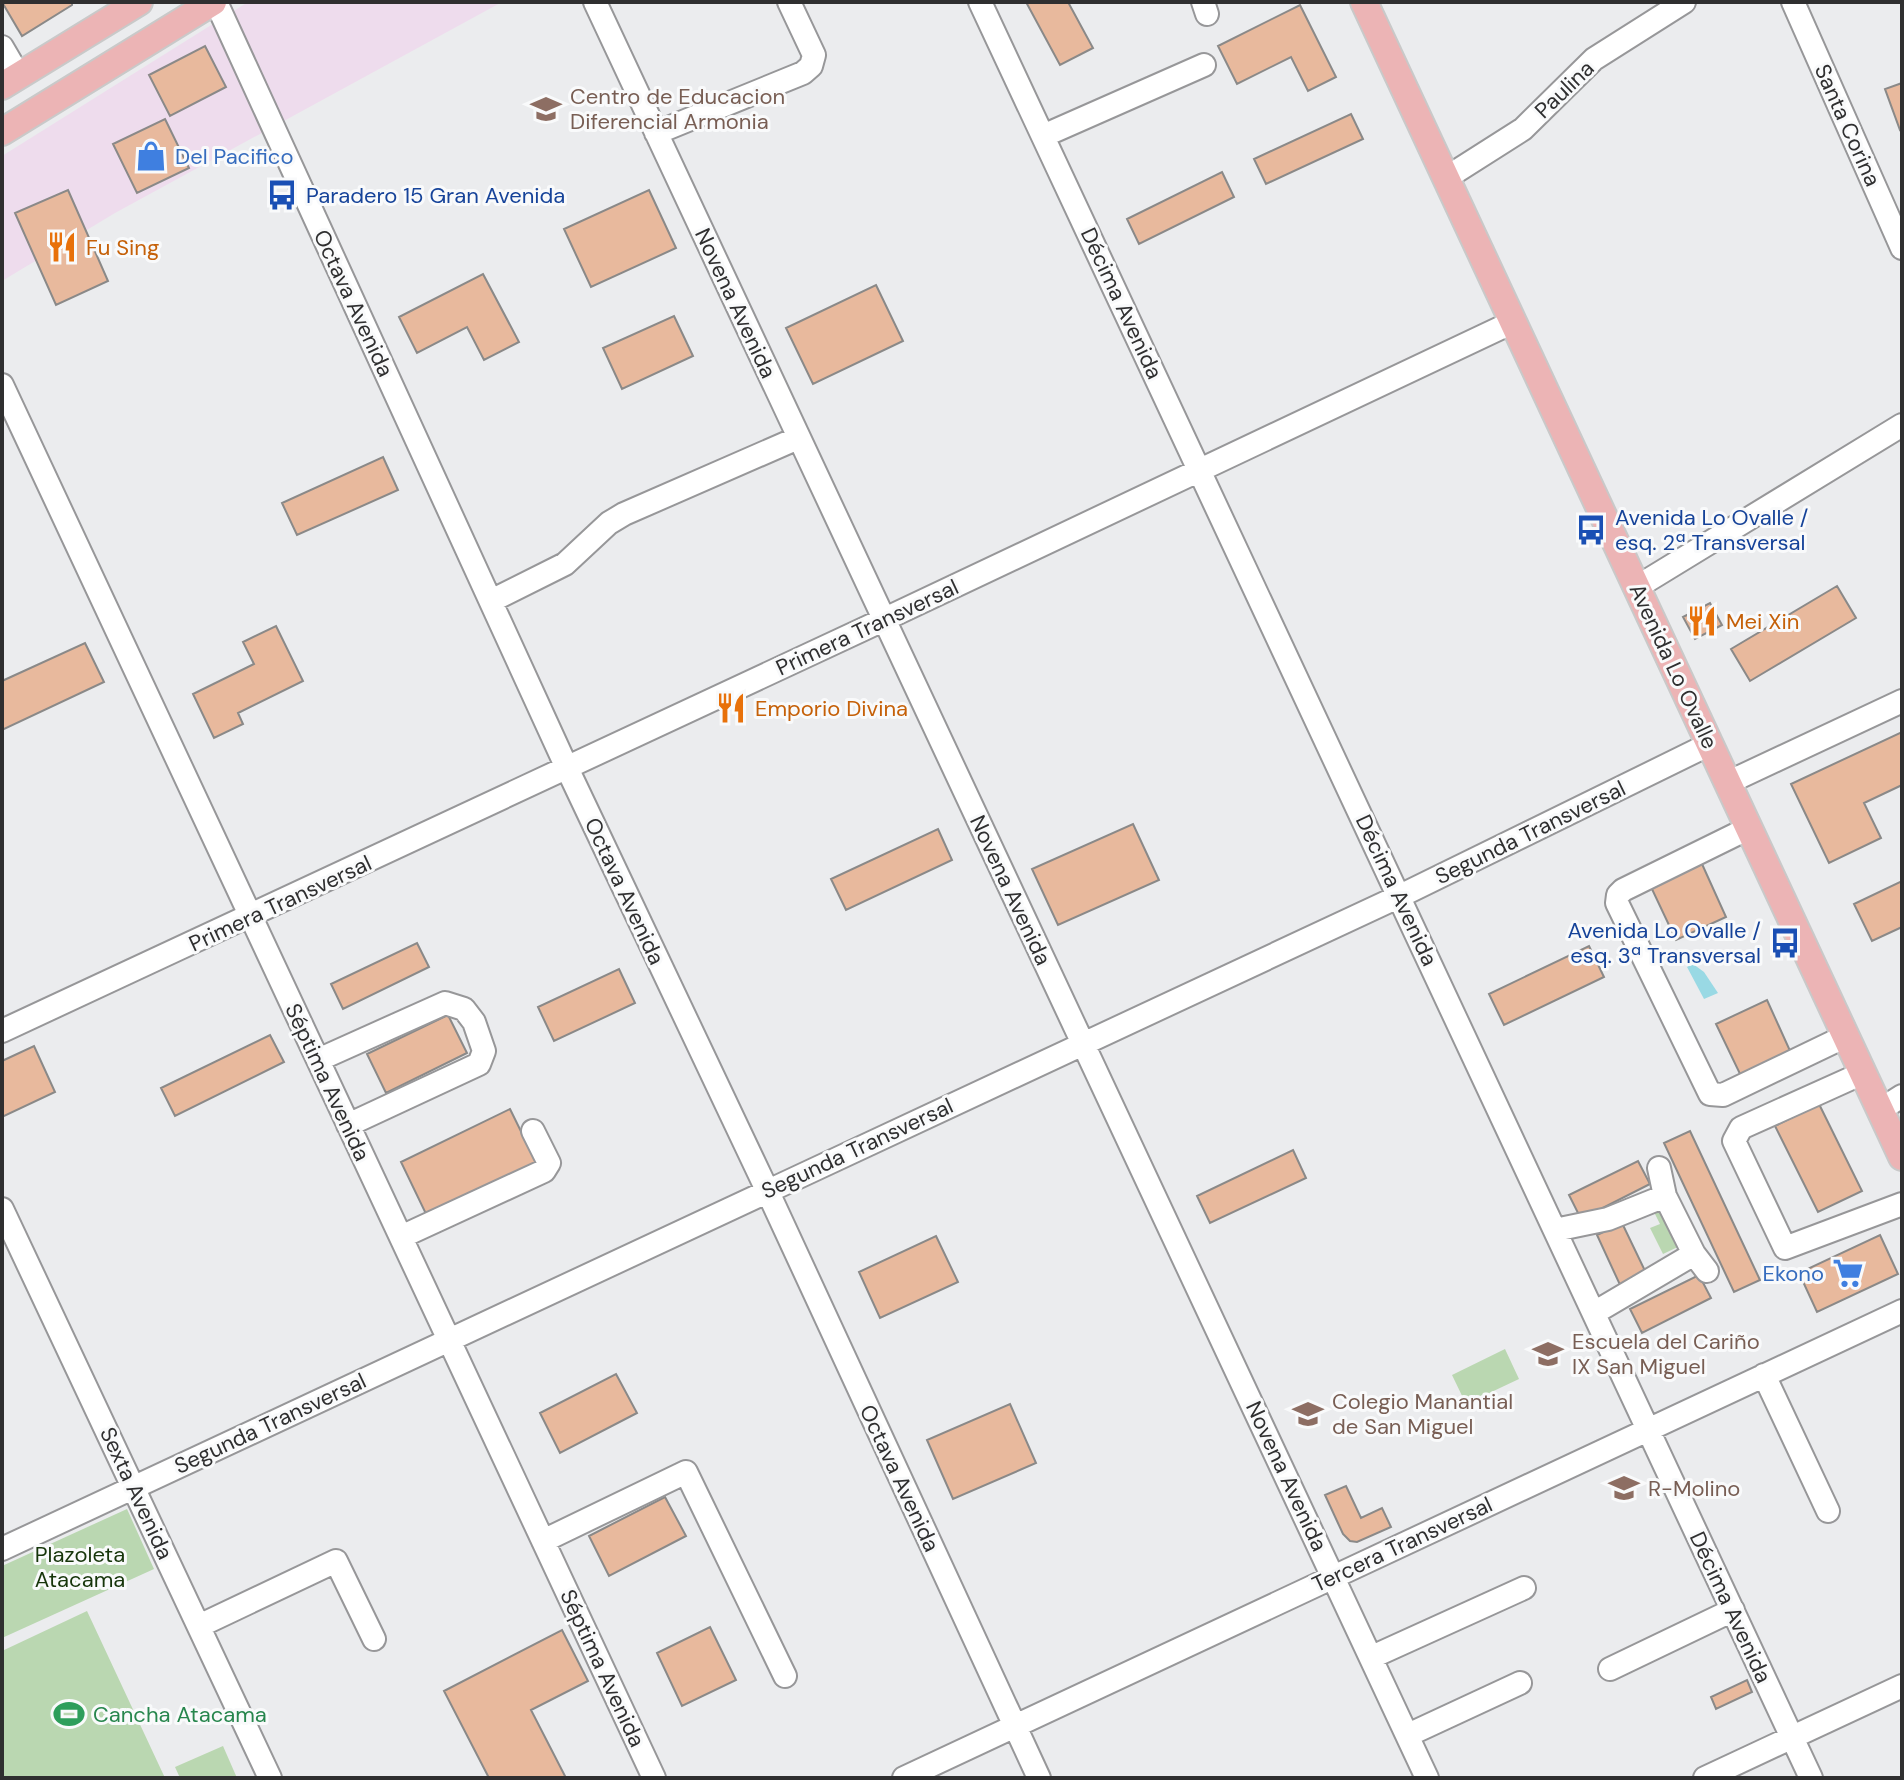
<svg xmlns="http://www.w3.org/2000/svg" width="1904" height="1780" viewBox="0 0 1904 1780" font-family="'DM Sans',sans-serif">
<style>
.commercial{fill:#eedced}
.green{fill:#bad7b1}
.water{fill:#99d9e4}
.building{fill:#e8b99d;stroke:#8a8988;stroke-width:2}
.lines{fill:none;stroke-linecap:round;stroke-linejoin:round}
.minor-casing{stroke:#979799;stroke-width:26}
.major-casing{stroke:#c9c9c9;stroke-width:30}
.minor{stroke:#fff;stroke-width:22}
.major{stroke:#ecb4b5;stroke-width:26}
.labels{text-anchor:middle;stroke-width:6;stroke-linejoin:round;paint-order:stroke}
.street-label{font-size:22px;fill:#2f2f30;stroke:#f9fafb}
.education-label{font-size:22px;fill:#785e54;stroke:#f9fafb;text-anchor:start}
.shop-label{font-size:22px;fill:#366cbe;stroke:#f9fafb;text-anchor:start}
.transit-label{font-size:22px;fill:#164399;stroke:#f9fafb;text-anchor:start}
.food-label{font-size:22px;fill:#c56008;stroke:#f9fafb;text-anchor:start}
.park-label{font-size:22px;fill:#16350a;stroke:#f9fafb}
.leisure-label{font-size:22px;fill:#27864d;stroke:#f9fafb;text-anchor:start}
</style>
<rect width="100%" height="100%" fill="#ebecee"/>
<!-- commercial -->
<path class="commercial" d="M248 2H502L115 213 2 281V156Z"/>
<!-- green -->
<path class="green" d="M1663 1205 1682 1245 1663 1254 1650 1228 1660 1224 1653 1210Z
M1505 1349 1519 1379 1466 1404 1452 1375Z
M127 1509 154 1569 2 1638V1566Z
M87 1611 165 1778H2V1651Z
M223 1746 237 1778H180L175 1767Z"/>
<!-- water -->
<path class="water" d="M1693 964 1704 972 1718 993 1704 999 1687 967Z"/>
<!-- building -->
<path class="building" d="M2 2H72V5L22 36Z
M1026 2H1068L1093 48 1060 65Z
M1300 5 1336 77 1308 91 1291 57 1237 84 1218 46Z
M205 46 226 87 170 116 149 75Z
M1902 83V129L1900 130 1885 89Z
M1351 114 1363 139 1266 184 1254 159Z
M165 119 189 168 137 193 113 144Z
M1222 172 1234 197 1139 244 1127 219Z
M68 190 108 281 56 305 15 213Z
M649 190 676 248 591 287 564 229Z
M483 274 519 342 484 360 467 327 417 353 399 317Z
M876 285 903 341 813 384 786 328Z
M674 316 693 356 622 389 603 348Z
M383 457 398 490 297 535 282 503Z
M1837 586 1856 618 1750 681 1731 649Z
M1710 603 1722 625 1695 639 1683 617Z
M276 626 303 681 238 713 243 724 214 738 193 694 254 664 243 642Z
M85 643 104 682 2 730V681Z
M1902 732V785L1864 803 1881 838 1829 863 1791 784Z
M1133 824 1159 880 1058 925 1032 869Z
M938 829 952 860 846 910 831 879Z
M1702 864 1726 917 1676 940 1651 887Z
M1902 881V927L1872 941 1854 904Z
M417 943 429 967 343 1009 331 984Z
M1589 946 1604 977 1504 1025 1489 994Z
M619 969 635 1003 554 1041 538 1007Z
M1767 1000 1791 1053 1741 1076 1716 1024Z
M448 1015 467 1053 386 1093 367 1054Z
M270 1035 284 1062 175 1116 161 1088Z
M34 1046 55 1092 2 1117V1061Z
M1819 1104 1862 1191 1818 1212 1775 1126Z
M510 1109 537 1164 427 1216 401 1162Z
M1690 1131 1760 1280 1734 1292 1664 1143Z
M1293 1150 1306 1178 1210 1223 1197 1196Z
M1638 1161 1650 1184 1581 1219 1569 1195Z
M1622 1223 1647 1275 1621 1287 1597 1235Z
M1880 1235 1898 1274 1817 1312 1799 1273Z
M936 1236 958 1282 880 1318 859 1272Z
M1699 1275 1711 1298 1642 1333 1630 1309Z
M616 1374 637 1413 560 1453 540 1413Z
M1010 1404 1036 1463 953 1499 927 1440Z
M1346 1486 1361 1518 1382 1508 1391 1527 1357 1542 1350 1541 1343 1534 1325 1495Z
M665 1497 686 1536 609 1576 589 1536Z
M710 1627 736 1680 682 1706 657 1653Z
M562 1630 588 1681 531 1710 566 1778H489L444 1691Z
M1747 1680 1752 1692 1716 1709 1711 1697Z"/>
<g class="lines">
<!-- minor casing -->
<g class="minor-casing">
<path id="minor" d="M216 2 567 768 767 1190 1039 1778
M595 2 1427 1778
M980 2 1811 1778
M1203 2 1207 14
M1793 2 1902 248
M2 47 19 76
M656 133 803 73 811 66 814 55 789 2
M1043 136 1204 65
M1446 178 1523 129 1594 59 1684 2
M2 385 654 1778
M1637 587 1902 425
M491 601 565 564 609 523 624 514 798 438
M1727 783 1902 701
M1749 828 1623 890 1618 895 1617 903 1710 1094 1723 1095 1846 1036
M2 1031 866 628 1513 322
M318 1060 445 1003 464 1009 474 1022 484 1051 479 1064 348 1125
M1863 1073 1741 1128 1734 1141 1785 1248 1902 1204
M1880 1110 1902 1096
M1659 1168 1665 1196 1694 1254 1707 1271
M2 1209 270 1778
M1555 1230 1608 1219 1665 1196
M401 1237 544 1171 549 1163 533 1131
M1594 1313 1694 1254
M1764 1375 1828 1511
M543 1541 686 1472 785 1676
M2 1549 1400 896 1710 744
M199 1626 336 1561 374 1639
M1372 1657 1524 1588
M1610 1669 1733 1610
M1408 1735 1520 1683
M904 1778 1902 1311
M1705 1778 1902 1686"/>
</g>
<!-- major casing -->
<g class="major-casing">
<path id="major" d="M1364 2 1902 1157
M2 86 139 2
M2 132 213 2"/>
</g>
<!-- minor -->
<use href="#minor" class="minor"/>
<!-- major -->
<use href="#major" class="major"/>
</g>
<!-- icons -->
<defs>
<g id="school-bare" transform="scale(2.4)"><path d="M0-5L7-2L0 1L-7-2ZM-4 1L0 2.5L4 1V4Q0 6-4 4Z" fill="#8d6e63" stroke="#f9fafb" stroke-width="2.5" paint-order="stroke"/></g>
<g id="shop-bare" transform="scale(2.4)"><path d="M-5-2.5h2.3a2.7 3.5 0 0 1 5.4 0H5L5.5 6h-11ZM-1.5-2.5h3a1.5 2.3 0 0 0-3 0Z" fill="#3f7fe0" stroke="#f9fafb" stroke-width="2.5" paint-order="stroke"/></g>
<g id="bus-bare" transform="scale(2.4)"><path d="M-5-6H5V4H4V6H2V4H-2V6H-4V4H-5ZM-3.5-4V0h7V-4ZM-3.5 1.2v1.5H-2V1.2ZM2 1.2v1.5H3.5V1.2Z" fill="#1a4fb4" stroke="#f9fafb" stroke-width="2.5" paint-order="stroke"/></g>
<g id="restaurant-bare" transform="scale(2.4)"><path d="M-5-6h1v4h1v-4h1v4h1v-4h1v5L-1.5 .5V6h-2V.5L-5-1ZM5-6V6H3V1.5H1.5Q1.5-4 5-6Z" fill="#e8710a" stroke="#f9fafb" stroke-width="2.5" paint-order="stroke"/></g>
<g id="supermarket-bare" transform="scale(2.4)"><path d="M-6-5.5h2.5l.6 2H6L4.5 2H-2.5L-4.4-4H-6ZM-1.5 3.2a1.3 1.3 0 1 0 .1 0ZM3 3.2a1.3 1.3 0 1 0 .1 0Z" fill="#3f7fe0" stroke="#f9fafb" stroke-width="2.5" paint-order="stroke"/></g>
<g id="stadium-bare" transform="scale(2.4)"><path d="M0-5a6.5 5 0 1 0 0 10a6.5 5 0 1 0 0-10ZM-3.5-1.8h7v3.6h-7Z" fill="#2e9e5b" stroke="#f9fafb" stroke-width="2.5" paint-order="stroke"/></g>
</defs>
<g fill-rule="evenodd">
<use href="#school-bare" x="546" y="109"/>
<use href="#shop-bare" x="151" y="156"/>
<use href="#bus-bare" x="282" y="195"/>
<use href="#restaurant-bare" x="62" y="247"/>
<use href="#bus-bare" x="1591" y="530"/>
<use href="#restaurant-bare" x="1702" y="621"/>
<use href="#restaurant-bare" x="731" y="708"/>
<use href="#bus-bare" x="1785" y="943"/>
<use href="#supermarket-bare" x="1848" y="1273"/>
<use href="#school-bare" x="1548" y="1354"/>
<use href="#school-bare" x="1308" y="1414"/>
<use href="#school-bare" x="1624" y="1488"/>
<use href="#stadium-bare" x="69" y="1714"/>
</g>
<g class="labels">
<!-- street labels -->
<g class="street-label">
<text transform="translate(1564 89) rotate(-44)" y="8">Paulina</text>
<text transform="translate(1848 125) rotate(66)" y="8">Santa Corina</text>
<text transform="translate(354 303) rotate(65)" y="8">Octava Avenida</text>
<text transform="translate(736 303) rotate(65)" y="8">Novena Avenida</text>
<text transform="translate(1122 303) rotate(65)" y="8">Décima Avenida</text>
<text transform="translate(867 627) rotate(-25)" y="8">Primera Transversal</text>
<text transform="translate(1674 666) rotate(65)" y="8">Avenida Lo Ovalle</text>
<text transform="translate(1530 832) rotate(-26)" y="8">Segunda Transversal</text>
<text transform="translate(1011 890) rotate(65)" y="8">Novena Avenida</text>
<text transform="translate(1397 890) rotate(65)" y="8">Décima Avenida</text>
<text transform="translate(625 891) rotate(65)" y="8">Octava Avenida</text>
<text transform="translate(280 903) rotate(-25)" y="8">Primera Transversal</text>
<text transform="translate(328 1082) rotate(65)" y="8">Séptima Avenida</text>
<text transform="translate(857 1148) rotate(-25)" y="8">Segunda Transversal</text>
<text transform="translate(270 1423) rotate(-25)" y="8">Segunda Transversal</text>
<text transform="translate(1287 1476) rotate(65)" y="8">Novena Avenida</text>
<text transform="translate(900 1478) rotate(65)" y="8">Octava Avenida</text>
<text transform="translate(137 1493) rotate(65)" y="8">Sexta Avenida</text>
<text transform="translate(1402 1544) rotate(-25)" y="8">Tercera Transversal</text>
<text transform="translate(1731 1607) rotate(65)" y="8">Décima Avenida</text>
<text transform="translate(603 1668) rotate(65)" y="8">Séptima Avenida</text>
</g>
<!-- education labels -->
<g class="education-label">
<text x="570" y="104">Centro de Educacion<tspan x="570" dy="25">Diferencial Armonia</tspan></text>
<text x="1572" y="1349">Escuela del Cariño<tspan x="1572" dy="25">IX San Miguel</tspan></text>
<text x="1332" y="1409">Colegio Manantial<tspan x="1332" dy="25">de San Miguel</tspan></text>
<text x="1648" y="1496">R-Molino</text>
</g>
<!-- shop labels -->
<g class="shop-label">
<text x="175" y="164">Del Pacifico</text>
<text x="1824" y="1281" text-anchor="end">Ekono</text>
</g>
<!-- transit labels -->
<g class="transit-label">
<text x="306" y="203">Paradero 15 Gran Avenida</text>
<text x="1615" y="525">Avenida Lo Ovalle /<tspan x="1615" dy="25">esq. 2ª Transversal</tspan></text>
<text x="1761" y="938" text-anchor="end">Avenida Lo Ovalle /<tspan x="1761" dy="25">esq. 3ª Transversal</tspan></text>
</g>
<!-- food labels -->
<g class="food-label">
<text x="86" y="255">Fu Sing</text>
<text x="1726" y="629">Mei Xin</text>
<text x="755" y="716">Emporio Divina</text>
</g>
<!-- park labels -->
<g class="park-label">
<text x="80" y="1562">Plazoleta<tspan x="80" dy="25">Atacama</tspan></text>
</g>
<!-- leisure labels -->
<g class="leisure-label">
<text x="93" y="1722">Cancha Atacama</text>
</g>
</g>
<!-- border -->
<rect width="1904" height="1780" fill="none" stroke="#2f2f30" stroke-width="8"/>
</svg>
